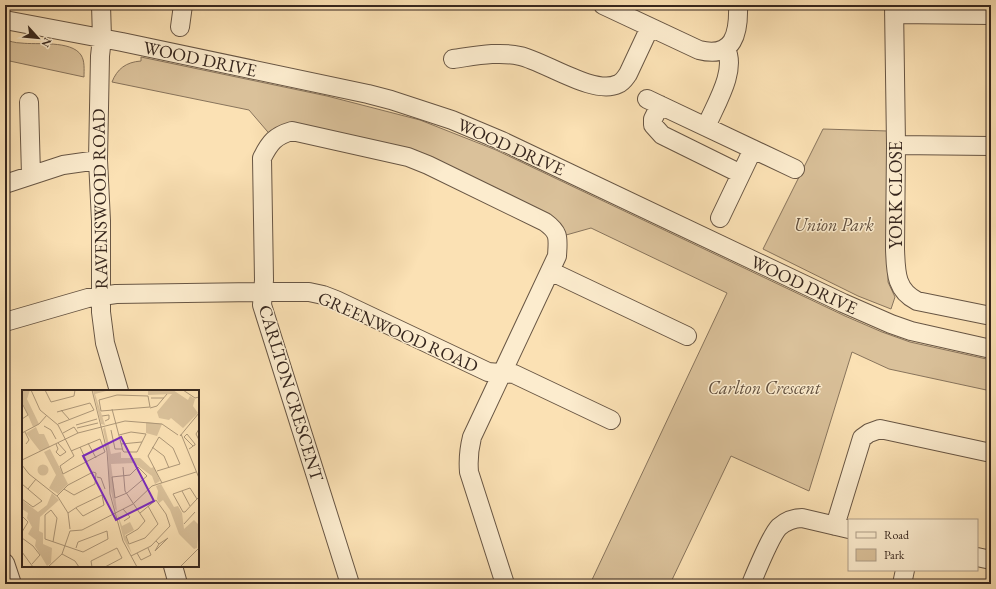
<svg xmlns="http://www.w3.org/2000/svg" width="996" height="589" viewBox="0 0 996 589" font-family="'EB Garamond',serif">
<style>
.green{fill:#dac19a;stroke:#88745c}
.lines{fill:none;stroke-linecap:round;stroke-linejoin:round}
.minor-casing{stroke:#685644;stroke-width:20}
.minor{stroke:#fcecce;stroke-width:18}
.labels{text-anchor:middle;stroke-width:3;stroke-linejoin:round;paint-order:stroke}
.street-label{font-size:18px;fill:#37271e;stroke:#fcecce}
.park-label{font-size:18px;font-style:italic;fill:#604e3d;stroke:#fcecce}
.inset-road{fill:none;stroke:#ad9778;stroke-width:1}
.view{fill:#7b2cbf;fill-opacity:0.15;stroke:#7b2cbf;stroke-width:2}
.inset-edge{fill:none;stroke:#37271e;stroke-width:2}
</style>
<rect width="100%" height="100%" fill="#fbe1b4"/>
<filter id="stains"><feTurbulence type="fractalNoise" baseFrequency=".005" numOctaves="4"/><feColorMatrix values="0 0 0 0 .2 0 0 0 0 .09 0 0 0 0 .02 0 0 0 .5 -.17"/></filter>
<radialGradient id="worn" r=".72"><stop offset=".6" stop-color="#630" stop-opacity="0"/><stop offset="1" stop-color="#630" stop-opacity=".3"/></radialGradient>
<!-- green -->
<path class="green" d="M5 40C10 41 15 43 21 43 37 45 71 40 81 55 85 61 84 70 84 77L5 60Z
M141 57 327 96 420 120 496 150 845 316 882 332 910 342 991 360V391L889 369 852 352 809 491 731 456 670 584H590L727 293 591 228 559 237 429 163 291 130 273 138 249 110 112 82C117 69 126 62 141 61Z
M823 129 888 131V282L895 297 891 309 858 296 763 249Z"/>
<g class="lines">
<!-- minor casing -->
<g class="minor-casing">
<path id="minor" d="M101 5 102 38 100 56 98 160 101 221V312L105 343 119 391
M603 5 699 50C734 59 739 33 738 5
M894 5 896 145 895 249C896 271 895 290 917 301L991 316
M894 14 991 15
M5 20 122 42 368 94 391 100 452 120 502 141 843 303 891 324 911 331 991 349
M180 27 183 5
M453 59C475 56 498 51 520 56 544 61 594 96 618 84 623 82 625 78 628 74L650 27
M647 99 795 169
M29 102 31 175
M660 105 653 119V125L662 135 741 174
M706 127C715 105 737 71 726 49
M896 145 991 146
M5 184 63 165 98 160
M720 218 753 149
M550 271 687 336
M5 322 88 298 116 294 263 292H309L323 295 336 300 488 372 514 374 611 420
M835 526 862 438 869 433 880 429 991 453
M977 557 991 560
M5 563 12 584
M173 566 178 584
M350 584 262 305 264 280 262 158C270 142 275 136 292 131L408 157 428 165 545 222C560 233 558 238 557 256L472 437C469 449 468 460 469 472L505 584
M751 584C756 572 771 535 779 527 786 521 793 518 802 518L849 529
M902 584 905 570"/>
</g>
<!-- minor -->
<use href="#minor" class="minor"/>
</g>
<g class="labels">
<!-- street labels -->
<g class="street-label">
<text transform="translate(200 59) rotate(12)" y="6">WOOD DRIVE</text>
<text transform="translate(511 147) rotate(24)" y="6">WOOD DRIVE</text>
<text transform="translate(896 195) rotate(-90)" y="6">YORK CLOSE</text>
<text transform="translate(100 199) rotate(-91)" y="6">RAVENSWOOD ROAD</text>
<text transform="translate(804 285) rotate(25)" y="6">WOOD DRIVE</text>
<text transform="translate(398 332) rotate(24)" y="6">GREENWOOD ROAD</text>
<text transform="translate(291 393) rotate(73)" y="6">CARLTON CRESCENT</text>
</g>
<!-- park labels -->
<g class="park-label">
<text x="834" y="231">Union Park</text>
<text x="764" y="394">Carlton Crescent</text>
</g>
</g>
<!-- overview -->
<g transform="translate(22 390)">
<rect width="177" height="177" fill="#fbe1b4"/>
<path d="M8 0 5 9 17 34 11 37 0 11V1ZM71 0H88L73 4 83 35 79 34ZM126 0H151L166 10 168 6 173 9 171 16 176 23 161 38 149 28 147 30 137 28 135 22 150 4 126 5ZM124 32 140 34 135 46 124 43ZM14 37 17 44H22L28 57 18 61 4 43ZM83 37 89 64 99 62V68H118L129 78 132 77 138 91 133 94 130 86 112 73 89 74 95 121 93 119 87 93 86 62 81 39ZM28 59 46 94 36 104 27 98 34 85 22 62ZM15.5 80a5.5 5.5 0 1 1 11 0a5.5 5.5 0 1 1-11 0ZM139 94 152 117 156 116 160 123 162 139 172 130 177 135 175 158 172 159 157 144 148 120 141 110 137 113 135 109 136 101 134 96ZM30 103 37 110 18 127 17 141 21 143V154L30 158 29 173 25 176 13 156 14 150 6 144 10 137 5 128 6 123 0 119V110L16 122 25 115ZM95 123 100 136 108 132 112 140 103 145 110 164 102 150Z" fill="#dac19a"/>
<path class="inset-road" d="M9 0 18 20 36 35 52 66 38 76 41 84 83 62 78 49 49 61M23 0 29 12 52 6 53 0M70 0 85 61 88 104 101 151 115 177M161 0 173 8 177 7M95 5 126 6 128 17 79 21 77 10ZM129 8H142M0 13 6 25 0 29M128 18 135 16 145 4M90 19 101 61 102 62H115L124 44 109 42 97 45M39 20 47 29M35 22 68 13 72 20 36 34M80 26 87 25V29L83 31M54 35 75 29M22 36 29 40 34 49M55 38 76 33M177 39 174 44 177 50M89 40 93 59H100M3 42 7 50 4 54M0 43 17 34 25 25M41 43 52 37 56 43M159 44 177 88M158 46 177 23M66 53 74 68M34 54 36 59 34 62 38 66 44 62 36 53M99 54 120 52M58 57 65 72M130 57 142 66 147 78M167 59 170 57 171 56 173 55V54L165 44 162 47 171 56M0 70 56 43 103 31 140 34 156 45M0 75 7 84 36 107 46 123 48 139M101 77 103 101 123 131 116 139 104 146 107 154 123 148 136 134 126 116M116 77 125 86 105 103 93 108 90 87 108 85ZM135 81 158 74 151 58 137 47 126 66 140 93M75 87 79 88 83 99M0 94 20 111 11 117 0 109M6 99 14 89M160 101 168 116M35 106 46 95 71 82 74 83 73 94 52 105 42 99M175 109 168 98 151 104 161 122H163L174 110 177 107M101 119 108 127 102 131M46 123 55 117 80 105 82 115 61 126 54 118M0 126 6 132 0 142M162 134 173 122M48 141 60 140 111 114 130 96 174 82M0 148 11 156 18 165 10 174M134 151 137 154 146 148 133 161 137 154M31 152 35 128 29 120 23 125V149L61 162 86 149 85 141 56 152 54 158M0 162 11 177M115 163 119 170 129 165 126 158M40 164 53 171 57 177M109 166 129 156 148 136 144 124 134 110 118 123M26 177 40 164 48 141M70 177 69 171 95 158 100 168 83 177M158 177 177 158"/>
<path class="view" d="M99 47 132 111 94 130 61 66Z"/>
<rect width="177" height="177" class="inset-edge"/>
</g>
<!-- margin -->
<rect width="996" height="589" fill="none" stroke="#fbe1b4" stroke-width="20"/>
<rect x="6" y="6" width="984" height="577" fill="none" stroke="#37271e" stroke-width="2"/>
<rect x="10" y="10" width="976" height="569" fill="none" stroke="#37271e"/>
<!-- legend -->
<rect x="848" y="519" width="130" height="52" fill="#fcecce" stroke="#ad9d88"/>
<rect x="856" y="532" width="20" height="6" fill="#fcecce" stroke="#ad9d88"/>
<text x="884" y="539" font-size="12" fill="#37271e">Road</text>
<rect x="856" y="549" width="20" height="12" fill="#dac19a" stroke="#ad9d88"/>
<text x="884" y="559" font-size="12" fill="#37271e">Park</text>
<!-- north arrow -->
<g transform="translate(38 38) rotate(117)" stroke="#fcecce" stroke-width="3" paint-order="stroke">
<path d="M0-3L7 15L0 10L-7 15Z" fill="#37271e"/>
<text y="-6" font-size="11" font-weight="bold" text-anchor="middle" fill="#37271e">N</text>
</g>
<rect width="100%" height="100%" filter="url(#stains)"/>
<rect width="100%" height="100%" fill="url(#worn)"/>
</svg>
